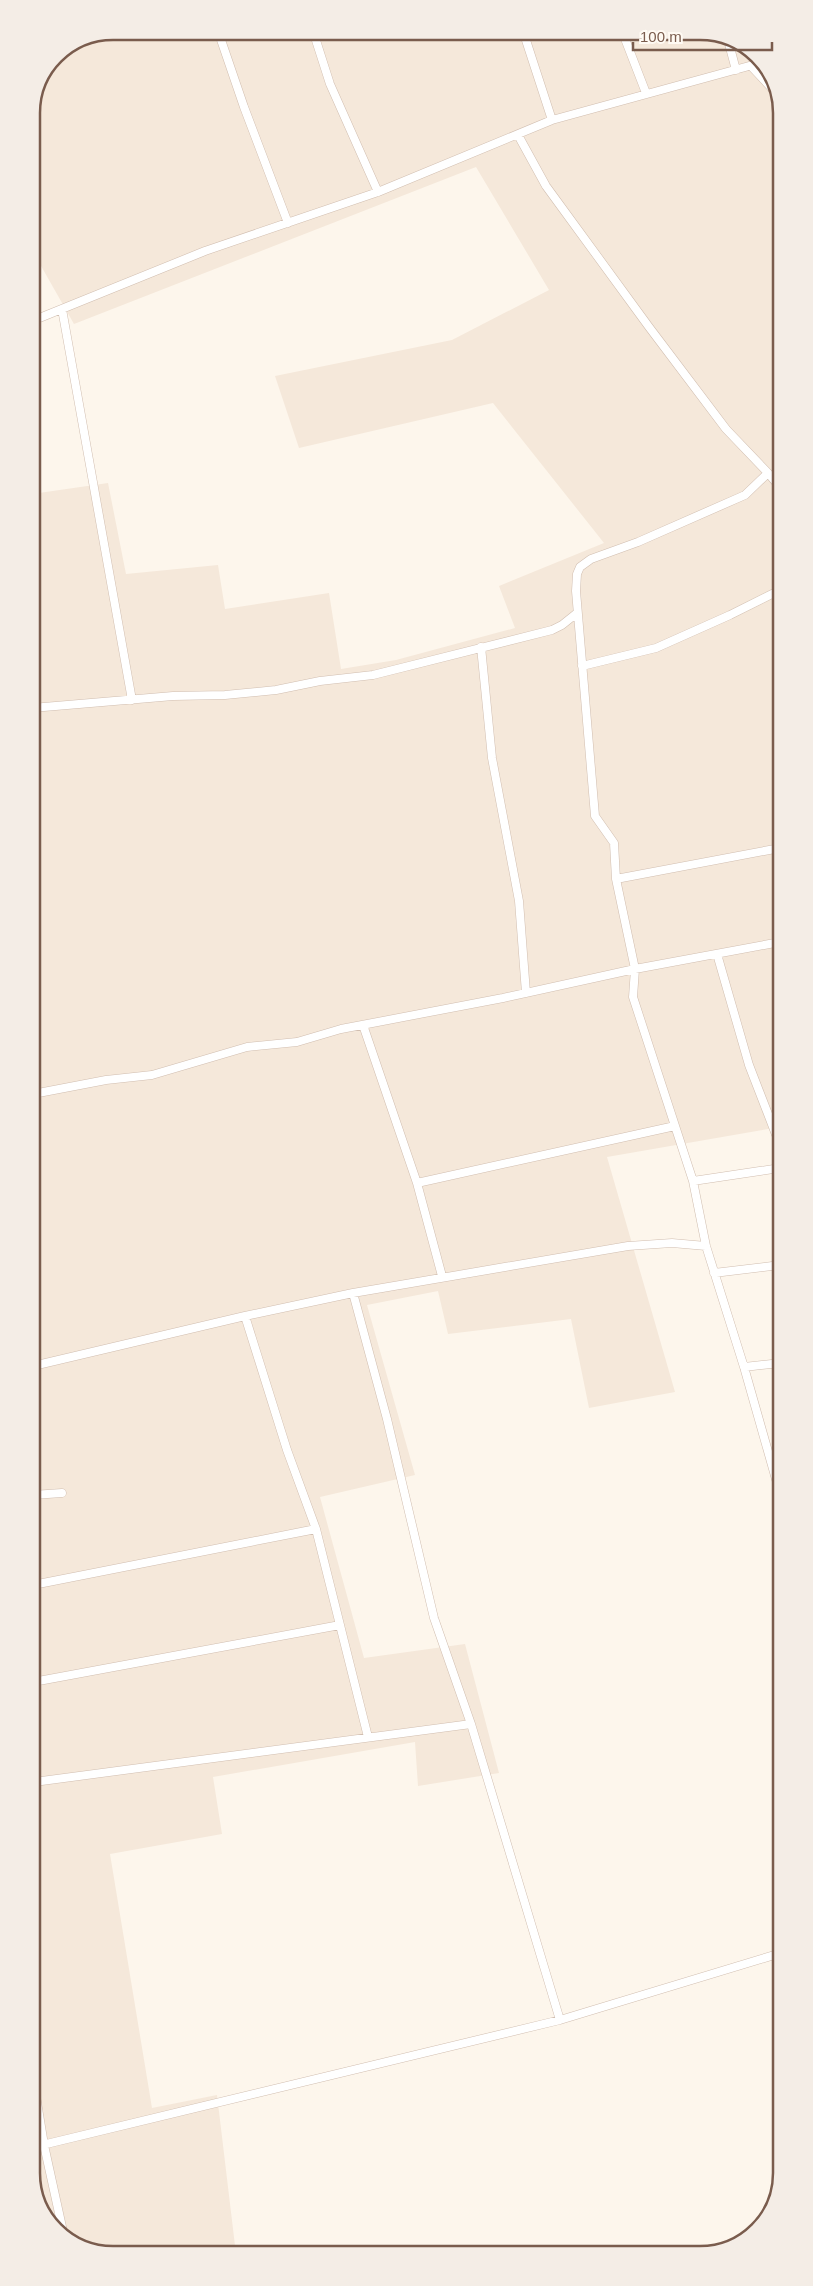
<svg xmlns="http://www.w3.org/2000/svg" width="813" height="2286" viewBox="0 0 813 2286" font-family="Helvetica,sans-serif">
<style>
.residential{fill:#f5e8da}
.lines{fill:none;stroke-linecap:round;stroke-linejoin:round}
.minor-casing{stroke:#d1beb0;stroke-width:9}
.minor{stroke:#fff;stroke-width:8}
.rim{fill:none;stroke:#7a5c4d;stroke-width:2.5}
</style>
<rect width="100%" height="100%" fill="#fdf6ec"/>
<!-- residential -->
<path class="residential" d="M113 31H705L750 48 779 92 780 1127 607 1157 675 1392 589 1408 571 1319 448 1334 438 1291 367 1305 415 1475 320 1497 364 1658 465 1644 499 1773 418 1786 415 1742 213 1777 222 1834 110 1854 152 2108 217 2095 236 2254 108 2255 59 2235 34 2194 32 494 108 483 126 574 218 565 225 609 329 593 341 669 396 660 515 628 499 586 604 543 493 403 299 448 275 376 452 340 549 290 476 167 74 324 32 250 31 108 55 55Z"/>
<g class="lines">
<!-- minor casing -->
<g class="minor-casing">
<path id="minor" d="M218 31 244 107 288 223
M313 31 330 84 378 192
M523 31 552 120
M622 31 646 93
M728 40 736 70
M751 66 779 96
M518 135 546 186 649 327 726 429 768 473 745 495 638 542 591 559 580 567 577 574 576 591 595 816 614 843 616 879 635 969 633 997 693 1181 706 1246 744 1367 781 1497
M62 309 132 700
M32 321 205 251 378 192 552 120 760 63
M768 473 779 486
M481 647 492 758 519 901 526 993
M582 666 656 648 730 615 780 590
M32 708 173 696 225 695 276 690 320 681 373 675 552 630 562 625 577 613
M616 879 780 848
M717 954 749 1065 780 1145
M363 1025 417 1183 442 1276
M33 1094 106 1080 152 1075 247 1047 297 1042 341 1029 503 998 635 969 780 942
M693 1181 780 1168
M417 1183 675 1126
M714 1273 780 1265
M353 1293 387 1419 434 1618 471 1724
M33 1366 245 1316
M744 1367 781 1363
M33 1495 62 1493
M33 1585 316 1529
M33 1682 340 1625
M368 1737 316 1529 287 1450 245 1316 353 1293 628 1246 672 1243 706 1246
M34 1782 471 1724 560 2020
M34 2084 44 2145 64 2236
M34 2147 560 2020 781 1953"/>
</g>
<!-- minor -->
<use href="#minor" class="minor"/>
</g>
<!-- crop -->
<path d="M0 0H813V2286H0ZM113 40H700A73 73 0 0 1 773 113V2173A73 73 0 0 1 700 2246H113A73 73 0 0 1 40 2173V113A73 73 0 0 1 113 40Z" fill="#f4ede6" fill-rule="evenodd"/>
<path class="rim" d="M113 40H700A73 73 0 0 1 773 113V2173A73 73 0 0 1 700 2246H113A73 73 0 0 1 40 2173V113A73 73 0 0 1 113 40Z"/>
<!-- scale -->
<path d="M633 42v8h139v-8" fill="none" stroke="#7a5c4d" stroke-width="2.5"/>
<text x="640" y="42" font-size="15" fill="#7a5c4d" stroke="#fffaf3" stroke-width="4" paint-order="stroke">100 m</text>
</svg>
